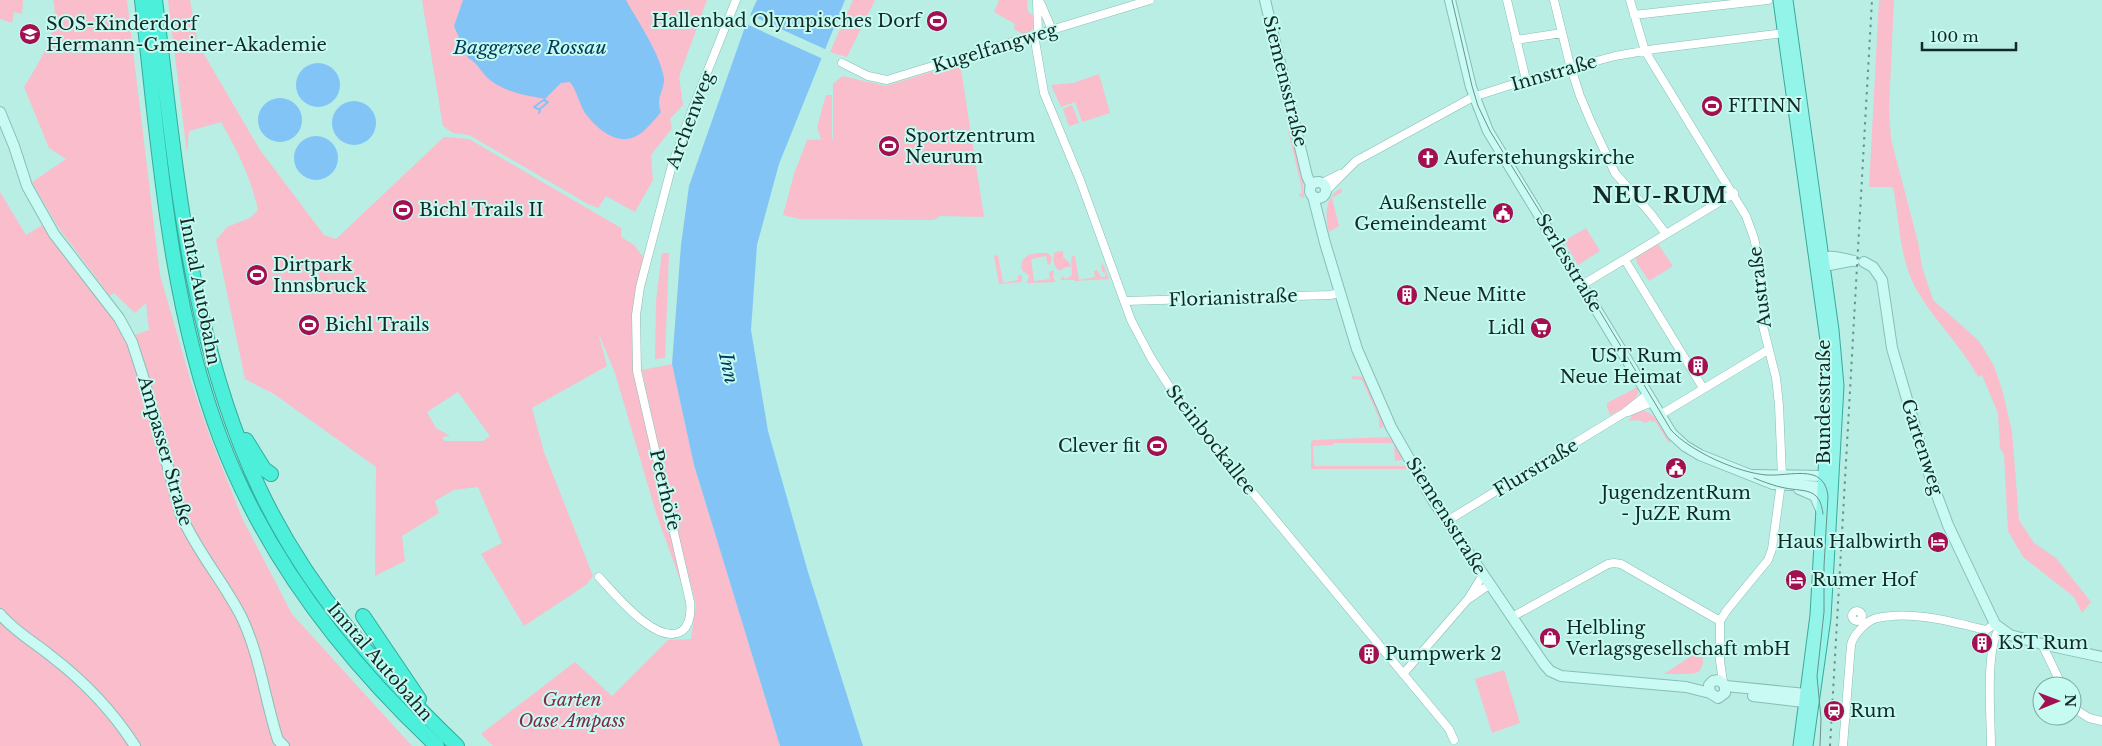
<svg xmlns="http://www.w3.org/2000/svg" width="2102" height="746" viewBox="0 0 2102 746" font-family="'Libre Baskerville',serif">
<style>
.green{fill:#fabdcb;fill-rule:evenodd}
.water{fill:#83c4f6}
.pier{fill:#b8eee4}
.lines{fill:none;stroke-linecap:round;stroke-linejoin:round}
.stream{stroke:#83c4f6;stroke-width:2}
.street-casing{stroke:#89beb5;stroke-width:9}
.secondary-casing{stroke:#89beb5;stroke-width:12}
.primary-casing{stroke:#38aa9b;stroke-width:13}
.highway-casing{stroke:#38aa9b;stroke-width:16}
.street{stroke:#fff;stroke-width:8}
.secondary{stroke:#c9faf4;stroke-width:10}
.primary{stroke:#93f5e9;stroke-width:11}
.highway{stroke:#4befda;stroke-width:14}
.tram{stroke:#6b928b;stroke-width:1}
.rail{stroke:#6b928b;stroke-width:2;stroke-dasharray:2.5 5;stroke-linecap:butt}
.labels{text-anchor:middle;stroke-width:4;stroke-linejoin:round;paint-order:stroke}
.poi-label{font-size:18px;fill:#142926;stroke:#c5fbf1;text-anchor:start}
.street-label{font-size:18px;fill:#142926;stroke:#c5fbf1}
.park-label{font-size:18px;font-style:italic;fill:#832848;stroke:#c5fbf1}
.water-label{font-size:19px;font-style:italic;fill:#04395a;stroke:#c5fbf1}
.district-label{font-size:22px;font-weight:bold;letter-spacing:1px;fill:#142926;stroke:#c5fbf1}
</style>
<rect width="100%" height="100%" fill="#b8eee4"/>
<!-- green -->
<path class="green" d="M0 0H23L22 14 14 12 12 23 0 19Z
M53 0H127L160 275 191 382 210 437 243 520 292 614 412 746H0V192L26 235 44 224 126 338 149 330 146 303 135 313 114 293 110 296 58 227 32 182 66 159 49 148 24 87C39 63 61 29 53 0Z
M168 0H190L198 44 260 150 324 235 336 239 444 137 469 139 621 228V237L634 245 643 257 633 315 635 371 685 594 656 513 615 373 598 332 607 366 532 408 544 452 593 576 586 585 524 626 481 554 502 543 478 487 454 490 435 501 439 513 402 536 405 561 375 576 376 467 274 394 245 379 216 240 227 227 250 218 258 210C250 175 238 152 221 122L189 131 187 153ZM458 392 490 436 483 441H444L442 437 450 436 436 428 427 412Z
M422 0H707L679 77 683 105 670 119 672 128 651 155 653 180 635 212 606 196 598 208 588 204 469 135 453 133 443 126Z
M853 0H875L847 57 830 52Z
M999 0H1027L1028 12 1033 15 1034 26 1031 31 1023 34 1014 29 1015 24 994 12Z
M1879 0H1894L1889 108 1891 139 1918 242 1922 267 1933 300 1979 341 1994 366 2002 389 2012 431 2019 520 2034 543 2056 558 2091 602 2082 613 2074 597 2023 557 2008 531 2004 455 2000 448 1998 413 1982 375 1978 377C1959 340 1918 306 1907 267 1899 242 1898 213 1893 187H1869Z
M960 63 984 217 940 216 934 220 799 219 783 215 794 174 807 140 833 139V84L842 76 886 86Z
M1099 74 1110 113 1082 122 1075 102 1061 107 1051 85 1073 83Z
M826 95H832V139H821L817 127Z
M1072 105 1079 123 1069 126 1063 109Z
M1288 130 1291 131 1302 171 1304 198 1298 195 1302 193 1301 185Z
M1341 188 1342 192 1332 198 1339 226 1329 232C1325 215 1324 198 1341 188Z
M1586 228 1600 251 1578 265 1564 241Z
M1658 244 1673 266 1649 281 1637 263 1636 258Z
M1063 251V257L1069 262 1071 267H1066L1059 271C1054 267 1052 257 1055 252Z
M662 253H669L665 358 655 359 656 301Z
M1048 253 1052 258 1050 264 1048 265 1046 256 1031 259 1034 281 1050 279 1049 272 1054 270 1053 277 1056 282 1027 283 1029 276 1022 270 1021 264C1026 252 1036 253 1048 253Z
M998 255 1003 283 1018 280V276L1022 275V282L999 284 994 256Z
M1073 256H1075L1079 280 1095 277 1094 271 1097 270 1101 277H1105L1106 274 1102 271 1101 265 1103 264 1109 279 1075 281 1074 280H1061L1062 276 1066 279 1072 275 1071 259Z
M672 364 694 465 780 746H493L481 734 575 662 612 696 668 640 691 639 696 604 668 496 642 370Z
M1353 376 1364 377 1385 424 1382 428H1379V418L1362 380 1351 379Z
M1638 387C1641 401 1621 410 1610 415L1607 407V403Z
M1643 411C1657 413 1662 431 1671 441L1669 443 1655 421 1652 422 1650 420 1646 423 1638 420 1629 421 1632 415Z
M1388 437C1395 441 1402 452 1402 460L1395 461 1394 443H1333V445L1313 446 1314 466H1407L1408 469H1311V442L1313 440Z
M1702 649 1703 664 1699 672 1691 674H1664Z
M1504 670 1520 723 1492 733 1475 679Z"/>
<!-- water -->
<path class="water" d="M463 0H626C638 22 660 53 664 78 665 90 655 97 661 112 644 133 630 149 604 132 597 127 590 120 585 113 579 103 577 91 570 82L561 83 545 99C525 95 507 93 490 80 481 73 478 63 468 58L454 26Z
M757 0H845L779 164 757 245 751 330 768 431 808 572 863 746H780L694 465 672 364 681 245 689 186 746 24Z
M296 85a22 22 0 1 1 44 0a22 22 0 1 1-44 0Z
M258 120a22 22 0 1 1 44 0a22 22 0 1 1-44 0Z
M332 123a22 22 0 1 1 44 0a22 22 0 1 1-44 0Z
M294 158a22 22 0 1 1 44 0a22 22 0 1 1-44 0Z"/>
<!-- pier -->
<path class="pier" d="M748 14 827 50 823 59 744 23Z"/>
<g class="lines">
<!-- stream -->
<path class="stream" d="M540 109 548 102 545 101
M539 113 540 110 534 107 545 99"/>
<!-- street casing -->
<g class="street-casing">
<path id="street" d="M1037 0 1038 34
M1507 0 1526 80
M1554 0 1570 65 1580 96 1591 122 1615 173 1651 214 1666 234
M1630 0 1645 51 1746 216 1754 238 1760 266 1763 326 1776 378 1779 405 1782 476 1772 549 1768 560 1727 610 1720 621V661L1723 682
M1041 4 1052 30
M1634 15 1768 0
M1034 35 1044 93 1080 180 1131 320 1151 358 1185 411 1449 729 1454 740
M1516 40 1562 33
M842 63 868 76 887 80 1150 0
M1322 183 1340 174
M1326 191 1356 161 1473 97 1526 80 1615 56 1655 49 1784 33
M1625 260 1703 388
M1582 285 1734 193
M1125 301 1330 295 1340 293
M1628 412 1652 402
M1660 415 1768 350
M1447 521 1624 413 1648 394
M599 577C614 593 657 647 682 631 690 625 691 612 690 602L637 371 636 315 640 287 672 165 692 110 736 0
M1470 598 1489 585
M1852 616a5 5 0 1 1 10 0a5 5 0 1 1-10 0Z
M1512 617 1608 564 1614 563 1621 564 1720 621
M2042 644 2062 686
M1403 674 1468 599 1483 575
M2072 707 2089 718 2102 721
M1843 746 1851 645C1853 635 1867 620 1877 618 1911 610 1953 622 1986 630L1995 624
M1991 746C1991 718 1985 651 1999 629"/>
</g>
<!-- secondary casing -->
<g class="secondary-casing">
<path id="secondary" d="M1265 0 1307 176 1311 185
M1450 0 1471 87 1488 131 1672 434 1685 446 1700 455 1773 484 1824 487 1833 482 1824 476 1753 475
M0 112 14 146 27 186 54 234 119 318 132 342 143 376 181 515C197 552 224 582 242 618 260 656 265 700 278 740L284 746
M1310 190a8 8 0 1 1 16 0a8 8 0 1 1-16 0Z
M1313 196 1325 243 1357 349 1391 427 1434 502 1544 664 1550 671 1561 676 1686 687 1710 693 1718 698 1725 693V685L1719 680 1713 681 1709 685 1710 693
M1816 261C1829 253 1840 258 1854 261
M1864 262 1873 267 1882 280 1892 348 1928 471 1948 525 1995 624 2010 635 2042 644 2102 657
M1818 263 1824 266 1850 261
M1799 489 1815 496 1821 510
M0 614C14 631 34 642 51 656 85 682 112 710 135 746
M1726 686 1806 694 1809 700
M1753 696 1804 702 1810 699"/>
</g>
<!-- primary casing -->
<g class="primary-casing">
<path id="primary" d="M1779 0 1826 340 1828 402 1816 615 1799 746
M1787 0 1833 330 1838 386 1825 618 1807 746"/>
</g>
<!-- highway casing -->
<g class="highway-casing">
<path id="highway" d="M142 0C159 147 168 300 221 440 266 558 345 660 437 746
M155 0C176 165 188 338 260 490 307 589 379 671 457 746
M246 440 264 469 271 474
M363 616 419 699"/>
</g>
<!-- street -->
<use href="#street" class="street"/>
<!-- secondary -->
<use href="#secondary" class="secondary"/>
<!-- primary -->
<use href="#primary" class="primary"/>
<!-- highway -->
<use href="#highway" class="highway"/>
<!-- tram -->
<path class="tram" d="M1452 0 1472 86 1478 106 1490 131 1555 236 1671 430C1690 451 1738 473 1767 475 1781 476 1800 471 1813 475 1823 478 1827 487 1828 496L1824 566V612L1817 676 1821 719 1820 746
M1754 478C1764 482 1774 486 1785 488 1805 492 1820 487 1823 514"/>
<!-- rail -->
<path class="rail" d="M1830 746 1872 0"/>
</g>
<!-- icons -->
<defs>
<g id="stadium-disc" transform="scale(1.125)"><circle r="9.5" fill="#a31051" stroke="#c5fbf1"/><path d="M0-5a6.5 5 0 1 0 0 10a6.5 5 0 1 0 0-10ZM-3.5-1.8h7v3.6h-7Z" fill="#fff"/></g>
<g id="school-disc" transform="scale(1.125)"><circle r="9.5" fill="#a31051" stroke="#c5fbf1"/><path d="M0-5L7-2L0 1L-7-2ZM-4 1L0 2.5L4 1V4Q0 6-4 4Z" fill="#fff"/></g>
<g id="church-disc" transform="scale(1.125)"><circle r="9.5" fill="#a31051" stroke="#c5fbf1"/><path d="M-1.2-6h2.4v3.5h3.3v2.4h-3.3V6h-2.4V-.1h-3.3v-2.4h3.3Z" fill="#fff"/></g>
<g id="civic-disc" transform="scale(1.125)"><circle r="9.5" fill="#a31051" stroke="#c5fbf1"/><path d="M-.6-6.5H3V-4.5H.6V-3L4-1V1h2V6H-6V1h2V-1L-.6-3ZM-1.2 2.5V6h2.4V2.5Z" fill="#fff"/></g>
<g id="building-disc" transform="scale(1.125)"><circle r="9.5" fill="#a31051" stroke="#c5fbf1"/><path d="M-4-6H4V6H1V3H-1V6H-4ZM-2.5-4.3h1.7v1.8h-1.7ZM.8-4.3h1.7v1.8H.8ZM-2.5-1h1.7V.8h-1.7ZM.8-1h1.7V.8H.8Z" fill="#fff"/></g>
<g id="supermarket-disc" transform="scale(1.125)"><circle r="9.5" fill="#a31051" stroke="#c5fbf1"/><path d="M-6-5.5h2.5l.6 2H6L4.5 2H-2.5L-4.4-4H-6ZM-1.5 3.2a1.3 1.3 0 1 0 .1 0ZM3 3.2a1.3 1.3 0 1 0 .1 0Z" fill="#fff"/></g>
<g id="hotel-disc" transform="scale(1.125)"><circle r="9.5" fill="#a31051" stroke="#c5fbf1"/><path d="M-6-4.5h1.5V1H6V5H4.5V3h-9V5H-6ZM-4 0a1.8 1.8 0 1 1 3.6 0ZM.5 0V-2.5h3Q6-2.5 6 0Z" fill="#fff"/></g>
<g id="shop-disc" transform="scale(1.125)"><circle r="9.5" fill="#a31051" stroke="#c5fbf1"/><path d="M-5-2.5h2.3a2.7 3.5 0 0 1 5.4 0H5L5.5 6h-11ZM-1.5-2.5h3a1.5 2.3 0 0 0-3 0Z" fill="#fff"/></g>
<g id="station-disc" transform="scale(1.125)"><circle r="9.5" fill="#a31051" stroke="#c5fbf1"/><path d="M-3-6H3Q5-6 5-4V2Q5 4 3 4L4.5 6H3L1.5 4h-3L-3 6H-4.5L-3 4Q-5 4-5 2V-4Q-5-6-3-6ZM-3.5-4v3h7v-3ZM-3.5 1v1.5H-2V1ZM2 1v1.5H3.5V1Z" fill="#fff"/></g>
</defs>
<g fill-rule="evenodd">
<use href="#stadium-disc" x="937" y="21"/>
<use href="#school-disc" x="30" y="34"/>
<use href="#stadium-disc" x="1712" y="106"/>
<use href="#stadium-disc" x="889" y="146"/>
<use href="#church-disc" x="1428" y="158"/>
<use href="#stadium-disc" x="403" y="210"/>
<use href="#civic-disc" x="1503" y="213"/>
<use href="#stadium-disc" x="257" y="275"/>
<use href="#building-disc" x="1407" y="295"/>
<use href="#stadium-disc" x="309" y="325"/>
<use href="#supermarket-disc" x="1541" y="328"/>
<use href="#building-disc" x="1698" y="366"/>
<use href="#stadium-disc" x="1157" y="446"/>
<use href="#civic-disc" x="1676" y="468"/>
<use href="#hotel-disc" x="1938" y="542"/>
<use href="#hotel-disc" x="1796" y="580"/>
<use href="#shop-disc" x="1550" y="638"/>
<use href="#building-disc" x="1982" y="643"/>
<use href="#building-disc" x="1369" y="654"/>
<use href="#station-disc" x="1834" y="711"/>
</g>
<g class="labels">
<!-- poi labels -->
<g class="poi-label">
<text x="921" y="27" text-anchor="end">Hallenbad Olympisches Dorf</text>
<text x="46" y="30">SOS-Kinderdorf<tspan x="46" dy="21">Hermann-Gmeiner-Akademie</tspan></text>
<text x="1728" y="112">FITINN</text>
<text x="905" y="142">Sportzentrum<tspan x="905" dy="21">Neurum</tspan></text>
<text x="1444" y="164">Auferstehungskirche</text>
<text x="1487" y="209" text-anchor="end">Außenstelle<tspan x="1487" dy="21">Gemeindeamt</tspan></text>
<text x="419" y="216">Bichl Trails II</text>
<text x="273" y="271">Dirtpark<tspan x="273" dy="21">Innsbruck</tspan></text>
<text x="1423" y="301">Neue Mitte</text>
<text x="325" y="331">Bichl Trails</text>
<text x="1525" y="334" text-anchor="end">Lidl</text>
<text x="1682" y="362" text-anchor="end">UST Rum<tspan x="1682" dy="21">Neue Heimat</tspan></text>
<text x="1141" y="452" text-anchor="end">Clever fit</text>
<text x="1676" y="499" text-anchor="middle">JugendzentRum<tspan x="1676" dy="21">- JuZE Rum</tspan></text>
<text x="1922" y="548" text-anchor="end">Haus Halbwirth</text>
<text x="1812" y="586">Rumer Hof</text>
<text x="1566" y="634">Helbling<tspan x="1566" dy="21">Verlagsgesellschaft mbH</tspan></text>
<text x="1998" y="649">KST Rum</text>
<text x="1385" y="660">Pumpwerk 2</text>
<text x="1850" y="717">Rum</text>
</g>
<!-- street labels -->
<g class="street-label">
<text transform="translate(995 48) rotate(-17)" y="6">Kugelfangweg</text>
<text transform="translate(1554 73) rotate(-16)" y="6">Innstraße</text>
<text transform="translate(1285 81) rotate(76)" y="6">Siemensstraße</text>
<text transform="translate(690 120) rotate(-69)" y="6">Archenweg</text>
<text transform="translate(1569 263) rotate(59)" y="6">Serlesstraße</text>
<text transform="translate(1760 287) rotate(-97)" y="6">Austraße</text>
<text transform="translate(200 291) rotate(79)" y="6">Inntal Autobahn</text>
<text transform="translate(1233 298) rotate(-2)" y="6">Florianistraße</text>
<text transform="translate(1824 402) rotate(-90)" y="6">Bundesstraße</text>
<text transform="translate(1211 440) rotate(52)" y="6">Steinbockallee</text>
<text transform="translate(1922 447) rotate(72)" y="6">Gartenweg</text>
<text transform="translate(165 451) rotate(74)" y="6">Ampasser Straße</text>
<text transform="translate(1536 468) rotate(-31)" y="6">Flurstraße</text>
<text transform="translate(665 490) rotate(77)" y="6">Peerhöfe</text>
<text transform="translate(1446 516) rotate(58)" y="6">Siemensstraße</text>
<text transform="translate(380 662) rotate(49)" y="6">Inntal Autobahn</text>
</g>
<!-- park labels -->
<g class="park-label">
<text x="572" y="706">Garten<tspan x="572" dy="21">Oase Ampass</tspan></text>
</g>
<!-- water labels -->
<g class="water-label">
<text x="530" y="54">Baggersee Rossau</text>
<text transform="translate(729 368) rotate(78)" y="7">Inn</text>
</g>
<!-- district labels -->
<g class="district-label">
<text x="1660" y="203">NEU-RUM</text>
</g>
</g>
<!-- north arrow -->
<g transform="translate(2057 701) rotate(89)"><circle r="24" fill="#c5fbf1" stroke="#7ea7a0"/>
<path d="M0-4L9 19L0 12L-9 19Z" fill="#a31051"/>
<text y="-8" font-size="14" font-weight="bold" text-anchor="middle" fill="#142926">N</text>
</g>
<!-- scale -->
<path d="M1922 42v8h94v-8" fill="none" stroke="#142926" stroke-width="2.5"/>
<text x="1930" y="42" font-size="15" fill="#142926" stroke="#c5fbf1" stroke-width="4" paint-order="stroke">100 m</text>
</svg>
